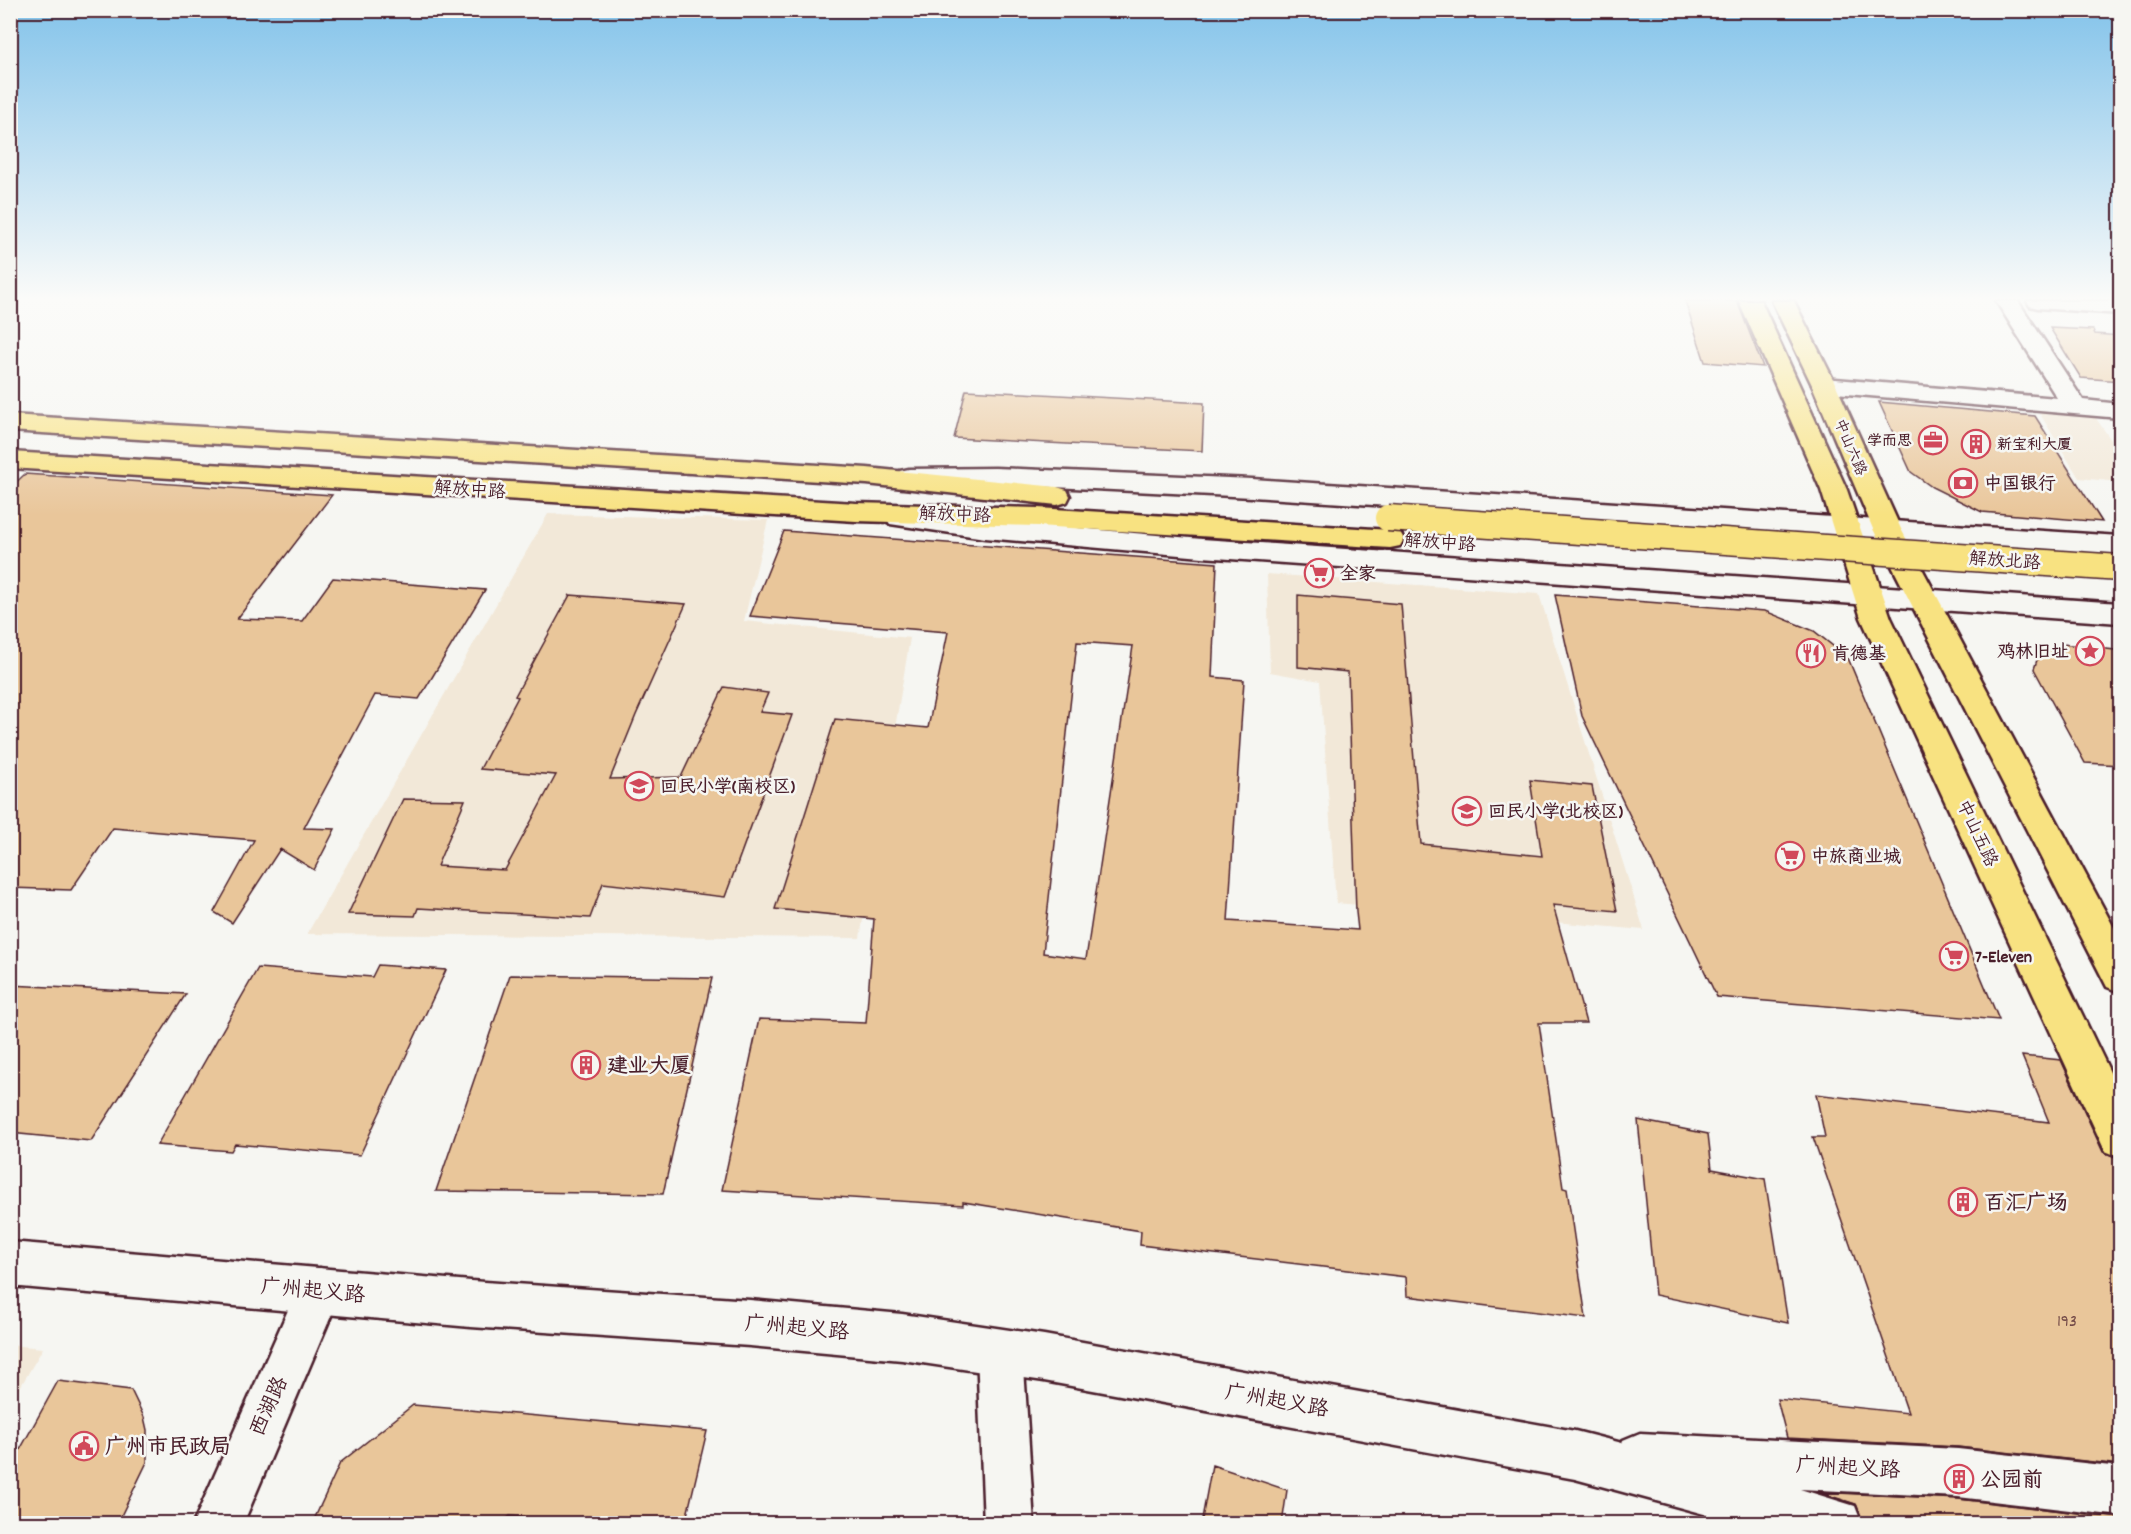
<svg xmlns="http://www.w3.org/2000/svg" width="2131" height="1534" viewBox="0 0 2131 1534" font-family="Dekko,'LXGW WenKai TC',sans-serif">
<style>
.built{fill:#f2e8d8}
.building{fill:#e9c69a;stroke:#4a1f2b;stroke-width:1.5;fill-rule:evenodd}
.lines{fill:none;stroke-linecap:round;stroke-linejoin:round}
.street-casing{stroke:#4a1f2b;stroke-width:5}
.secondary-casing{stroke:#4a1f2b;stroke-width:5}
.primary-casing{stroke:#4a1f2b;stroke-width:5}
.street{fill:#f6f6f2;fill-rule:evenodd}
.secondary{fill:#f6f6f2;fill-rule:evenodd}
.primary{fill:#f8e281;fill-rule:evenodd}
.primary-bridge-casing{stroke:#4a1f2b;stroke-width:29;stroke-linecap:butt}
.primary-bridge{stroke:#f8e281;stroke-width:26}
.labels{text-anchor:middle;stroke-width:5;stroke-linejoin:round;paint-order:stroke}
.far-poi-label{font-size:15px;font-weight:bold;fill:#4a1f2b;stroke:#f6f6f2;text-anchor:end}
.far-street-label{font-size:15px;fill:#4a1f2b;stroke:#f6f6f2}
.poi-label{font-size:18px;font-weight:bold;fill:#4a1f2b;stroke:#f6f6f2;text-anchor:start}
.street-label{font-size:18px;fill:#4a1f2b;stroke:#f6f6f2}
.near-number-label{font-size:18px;fill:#724947}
.near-poi-label{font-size:21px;font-weight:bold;fill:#4a1f2b;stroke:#f6f6f2;text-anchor:start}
.near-street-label{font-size:21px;fill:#4a1f2b;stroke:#f6f6f2}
</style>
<rect width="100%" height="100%" fill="#f6f6f2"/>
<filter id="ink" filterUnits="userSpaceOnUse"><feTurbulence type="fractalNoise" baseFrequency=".0167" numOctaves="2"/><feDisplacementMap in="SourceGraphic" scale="12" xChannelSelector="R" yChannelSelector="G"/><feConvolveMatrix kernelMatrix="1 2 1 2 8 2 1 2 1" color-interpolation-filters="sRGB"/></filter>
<g filter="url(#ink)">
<!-- built -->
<path class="built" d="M2037 409 2093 414 2111 440 2120 441V482L2079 478Z
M548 514 768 520 744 621 910 638 860 938 307 934Z
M1267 574 1539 594 1644 930 1336 903 1320 681 1270 672Z
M10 1345 43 1348 11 1403H10Z"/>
<!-- building -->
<path class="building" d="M1685 301H1737L1763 367 1705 362Z
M2050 328 2093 330 2095 334 2121 336V381L2081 378Z
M966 390 1204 403 1202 451 954 438Z
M1879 402 2035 416 2102 522 1982 512 1932 487 1911 472Z
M25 474 332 495 237 619 302 621 333 578 485 590 419 699 375 695 304 828 335 829 314 870 280 849 232 923 214 912 254 840 113 828 71 890 10 888V488Z
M784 531 1217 563 1212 677 1244 680 1228 921 1358 930 1356 912 1348 672 1298 667V595L1401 604 1421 844 1542 856 1530 780 1592 786 1617 911 1553 905 1586 1023H1539L1563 1188 1567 1189 1586 1318 1407 1296 1406 1277 1140 1245 1141 1231 963 1202V1205L722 1190 759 1019 866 1023 874 919 775 909 835 719 928 728 948 632 750 616ZM1077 642 1133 646 1086 959 1043 953Z
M570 595 686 604 636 715 610 779 681 777 724 687 768 693 760 712 792 715 725 897 603 883 590 918 418 908 415 916 348 914 403 799 465 800 437 866 505 870 556 775 480 769 518 697 515 696Z
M1555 595 1765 611 1814 631 1848 658 1999 1020 1717 997 1582 716Z
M2062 644 2115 650 2121 658V765L2085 763 2034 669 2039 654Z
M378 965 446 970 360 1155 235 1144 231 1151 157 1145 258 968 372 977Z
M510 975 712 978 663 1194 436 1191Z
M10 985 186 994 91 1141 10 1133Z
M2022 1056 2061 1060 2103 1152 2121 1159V1465L1958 1447 1787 1438 1777 1399 1908 1413 1813 1137H1825L1816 1094 2049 1122Z
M1638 1120 1708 1134 1712 1169 1765 1179 1788 1323 1655 1295Z
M58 1381 131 1390 144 1417 147 1430V1462L117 1524H10V1468Z
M413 1405 707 1431 685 1524H592L510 1516 499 1524H312L340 1463Z
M1212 1465 1287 1490 1282 1524H1201Z
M1818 1492 1958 1499 2121 1518V1524H1864L1856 1504Z"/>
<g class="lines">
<!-- street casing -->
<g class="street-casing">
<path id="street" d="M1996 301H2018L2083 400 2120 404V418L1824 392 1815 390 1812 385 1815 380 1824 378 2057 398Z
M2027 301H2120V314L2038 308 2030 306Z
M320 1268 336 1274 342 1290 243 1524H193L304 1274Z
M1000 1329 1016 1336 1023 1352 1034 1524H984L977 1352 984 1336Z"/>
</g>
<!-- secondary casing -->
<g class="secondary-casing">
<path id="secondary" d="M995 468 1252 479 2120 536V554L1252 497 995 484 909 485 900 483 896 477 900 471 909 469Z
M900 509 985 520 1202 539 2120 603V623L1202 557 985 538 890 524 886 518 890 512Z
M10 1242 471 1281 750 1300 902 1314 1044 1335 1575 1431 1622 1443 1623 1440 1640 1433 1958 1449 2120 1467V1516L1958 1497 1800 1489 1855 1506 1862 1524H1741L1575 1479 1044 1381 902 1360 750 1346 471 1327 10 1286Z"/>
</g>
<!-- primary casing -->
<g class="primary-casing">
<path id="primary" d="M1739 301H1761L1847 490 1891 618 2120 1093V1157L2105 1151 1861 618 1821 490Z
M1772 301H1794L1836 385 1901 529 2120 939V992L2107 987 1873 529 1812 385Z
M10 415 867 468 1057 487 1067 490 1070 496 1067 502 1057 505 867 484 10 431Z
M10 452 856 503 1038 508 1390 530 1400 532 1404 539 1400 546 1390 548 1038 526 856 521 10 468Z"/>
</g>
<!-- street -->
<use href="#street" class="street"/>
<!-- secondary -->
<use href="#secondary" class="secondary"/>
<!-- primary -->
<use href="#primary" class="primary"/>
<!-- primary-bridge casing -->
<g class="primary-bridge-casing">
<path id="primary-bridge" d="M1388 518 2120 568"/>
</g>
<!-- primary-bridge -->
<use href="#primary-bridge" class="primary-bridge"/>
</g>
</g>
<!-- sky -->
<linearGradient id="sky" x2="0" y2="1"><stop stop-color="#83c3ea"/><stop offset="0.58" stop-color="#fbfbf9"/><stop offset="1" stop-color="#fbfbf9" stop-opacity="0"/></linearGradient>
<rect width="2131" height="515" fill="url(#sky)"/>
<!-- icons -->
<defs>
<g id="office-ring" transform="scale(1.5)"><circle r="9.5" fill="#f6f6f2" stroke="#d1495b" stroke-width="1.5"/><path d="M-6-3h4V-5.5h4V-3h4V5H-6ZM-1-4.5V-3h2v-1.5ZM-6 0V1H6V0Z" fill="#d1495b"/></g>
<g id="building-ring" transform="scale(1.5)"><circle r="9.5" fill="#f6f6f2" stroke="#d1495b" stroke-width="1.5"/><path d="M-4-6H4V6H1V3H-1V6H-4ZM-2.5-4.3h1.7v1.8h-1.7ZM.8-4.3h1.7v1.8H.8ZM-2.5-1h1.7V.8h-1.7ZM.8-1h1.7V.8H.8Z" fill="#d1495b"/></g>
<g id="bank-ring" transform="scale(1.5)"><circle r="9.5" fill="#f6f6f2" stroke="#d1495b" stroke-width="1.5"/><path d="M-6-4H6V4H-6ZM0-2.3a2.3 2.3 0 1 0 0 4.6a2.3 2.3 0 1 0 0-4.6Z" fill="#d1495b"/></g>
<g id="supermarket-ring" transform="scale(1.5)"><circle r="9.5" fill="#f6f6f2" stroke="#d1495b" stroke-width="1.5"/><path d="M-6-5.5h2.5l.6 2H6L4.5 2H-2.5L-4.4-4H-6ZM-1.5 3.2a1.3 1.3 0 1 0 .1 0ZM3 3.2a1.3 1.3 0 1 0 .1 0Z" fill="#d1495b"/></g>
<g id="sight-ring" transform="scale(1.5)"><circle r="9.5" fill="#f6f6f2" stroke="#d1495b" stroke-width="1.5"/><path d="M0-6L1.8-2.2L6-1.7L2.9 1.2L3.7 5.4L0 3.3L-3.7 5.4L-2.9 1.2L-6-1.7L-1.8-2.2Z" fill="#d1495b"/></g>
<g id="restaurant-ring" transform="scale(1.5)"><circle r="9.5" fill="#f6f6f2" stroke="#d1495b" stroke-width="1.5"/><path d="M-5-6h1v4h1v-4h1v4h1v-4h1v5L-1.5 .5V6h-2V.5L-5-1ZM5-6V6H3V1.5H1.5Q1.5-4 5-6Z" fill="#d1495b"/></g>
<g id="school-ring" transform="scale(1.5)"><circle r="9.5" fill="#f6f6f2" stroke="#d1495b" stroke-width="1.5"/><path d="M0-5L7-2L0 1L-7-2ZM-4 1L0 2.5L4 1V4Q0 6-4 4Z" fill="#d1495b"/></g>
<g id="civic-ring" transform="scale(1.5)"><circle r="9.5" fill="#f6f6f2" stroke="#d1495b" stroke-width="1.5"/><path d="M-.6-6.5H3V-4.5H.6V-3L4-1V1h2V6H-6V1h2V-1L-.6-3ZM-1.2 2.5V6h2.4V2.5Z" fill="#d1495b"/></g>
</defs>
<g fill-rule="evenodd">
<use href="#office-ring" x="1933" y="440"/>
<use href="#building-ring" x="1976" y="444"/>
<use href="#bank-ring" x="1963" y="483"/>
<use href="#supermarket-ring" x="1319" y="573"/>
<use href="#sight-ring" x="2090" y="651"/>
<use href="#restaurant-ring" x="1811" y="653"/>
<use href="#school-ring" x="639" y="786"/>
<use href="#school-ring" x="1467" y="811"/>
<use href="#supermarket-ring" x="1790" y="856"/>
<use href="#supermarket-ring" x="1954" y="956"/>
<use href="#building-ring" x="586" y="1065"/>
<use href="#building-ring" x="1963" y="1202"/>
<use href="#civic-ring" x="84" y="1446"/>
<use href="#building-ring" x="1959" y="1479"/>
</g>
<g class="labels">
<!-- far-poi labels -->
<g class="far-poi-label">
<text x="1912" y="445">学而思</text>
<text x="1997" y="449" text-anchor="start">新宝利大厦</text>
</g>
<!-- far-street labels -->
<g class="far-street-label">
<text transform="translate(1851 447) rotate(67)" y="5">中山六路</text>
</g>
<!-- poi labels -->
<g class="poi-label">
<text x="1984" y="489">中国银行</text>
<text x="1340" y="579">全家</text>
<text x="2069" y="657" text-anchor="end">鸡林旧址</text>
<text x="1832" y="659">肯德基</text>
<text x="660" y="792">回民小学(南校区)</text>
<text x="1488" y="817">回民小学(北校区)</text>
<text x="1811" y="862">中旅商业城</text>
<text x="1975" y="962">7-Eleven</text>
</g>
<!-- street labels -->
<g class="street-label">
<text transform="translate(470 489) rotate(4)" y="6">解放中路</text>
<text transform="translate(955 514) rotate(2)" y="6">解放中路</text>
<text transform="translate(1440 542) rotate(4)" y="6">解放中路</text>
<text transform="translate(2005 560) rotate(4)" y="6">解放北路</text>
<text transform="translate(1978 833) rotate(65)" y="6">中山五路</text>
</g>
<!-- near-number labels -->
<g class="near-number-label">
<text x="2067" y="1326">193</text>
</g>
<!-- near-poi labels -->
<g class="near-poi-label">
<text x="607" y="1072">建业大厦</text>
<text x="1984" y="1209">百汇广场</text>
<text x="105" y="1453">广州市民政局</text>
<text x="1980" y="1486">公园前</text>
</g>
<!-- near-street labels -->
<g class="near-street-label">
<text transform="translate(313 1290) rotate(5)" y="7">广州起义路</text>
<text transform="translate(797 1327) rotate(5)" y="7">广州起义路</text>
<text transform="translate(1277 1400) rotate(10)" y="7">广州起义路</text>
<text transform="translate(268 1406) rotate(-66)" y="7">西湖路</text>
<text transform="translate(1848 1467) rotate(3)" y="7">广州起义路</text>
</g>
</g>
<!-- margin -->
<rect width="2131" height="1534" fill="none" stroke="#f6f6f2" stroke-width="36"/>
<rect x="18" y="18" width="2095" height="1498" fill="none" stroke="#4a1f2b" stroke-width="2" filter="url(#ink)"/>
</svg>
